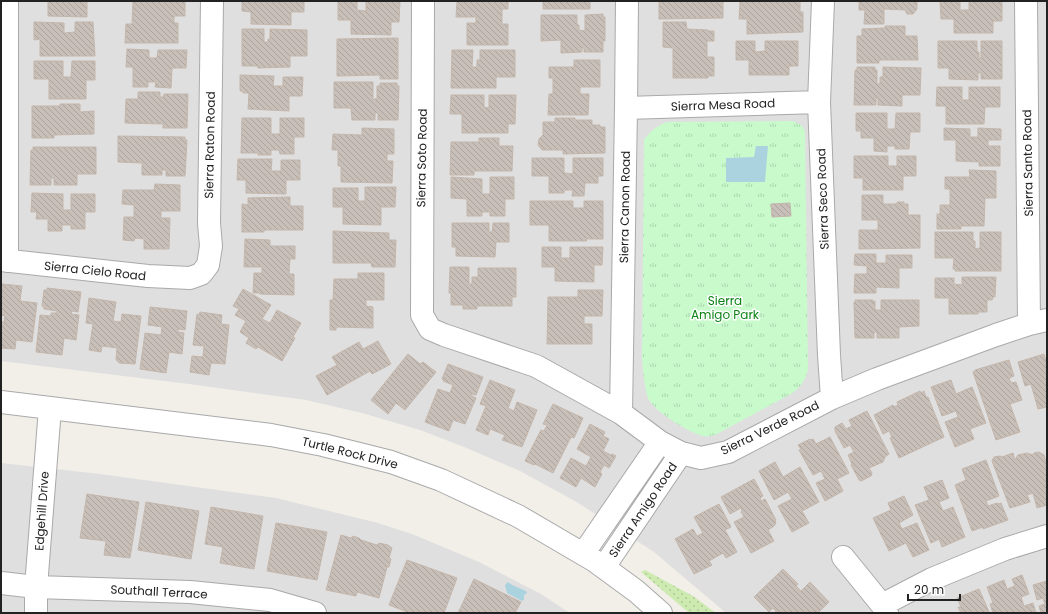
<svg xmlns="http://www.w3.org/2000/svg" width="1048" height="614" viewBox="0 0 1048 614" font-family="Poppins,sans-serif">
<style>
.residential{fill:#e0dfdf}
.grass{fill:url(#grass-dots)}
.park{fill:url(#park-tufts)}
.water{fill:#aad3df}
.building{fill:url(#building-back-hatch);stroke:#c4b6ab}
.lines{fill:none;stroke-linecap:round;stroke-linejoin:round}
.minor-casing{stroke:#a9a9a9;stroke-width:24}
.minor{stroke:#fff;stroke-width:22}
.labels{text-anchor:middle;stroke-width:3;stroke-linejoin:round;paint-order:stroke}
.street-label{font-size:12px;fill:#222;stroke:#fff}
.park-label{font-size:12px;fill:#0c8416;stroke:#fff}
</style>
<defs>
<pattern id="grass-dots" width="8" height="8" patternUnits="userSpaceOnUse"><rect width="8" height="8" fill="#cdebb0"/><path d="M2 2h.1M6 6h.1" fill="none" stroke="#b0c997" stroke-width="1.8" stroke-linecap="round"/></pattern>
<pattern id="park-tufts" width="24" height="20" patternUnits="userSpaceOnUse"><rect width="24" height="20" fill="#c8facc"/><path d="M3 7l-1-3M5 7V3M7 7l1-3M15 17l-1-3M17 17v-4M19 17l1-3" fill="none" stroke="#acd6af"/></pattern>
<pattern id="building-back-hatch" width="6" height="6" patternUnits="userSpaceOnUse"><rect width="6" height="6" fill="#c7bfb8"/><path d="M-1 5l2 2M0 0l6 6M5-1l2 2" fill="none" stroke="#aba49e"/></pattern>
</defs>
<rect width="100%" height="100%" fill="#f2efe9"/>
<!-- residential -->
<path class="residential" d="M1 1H1047V613H726L654 552 575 501 520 471 464 447 420 430 362 413 306 400 189 384 1 361Z
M1 463 100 474 276 498 378 523 412 534 479 562 541 594 570 613H1Z"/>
<!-- grass -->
<path class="grass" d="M645 570 693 596 716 613H689L641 572Z"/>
<!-- park -->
<path class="park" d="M793 121 801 125 805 131 808 369C806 380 800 388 791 394L715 435C711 436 707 437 703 436 690 433 653 411 648 398 644 385 643 371 642 358L644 140C650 131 657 126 667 122Z"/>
<!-- water -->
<path class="water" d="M756 146H768L765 182H726V158L754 157Z
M508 582 512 585 526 591 527 593 524 595V600L522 601 507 593 505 585Z"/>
<!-- building -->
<path class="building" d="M48 1H87V17L48 16Z
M133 1H185V16H174V23H178V43H125L126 24H132Z
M242 1 285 2V1H304V12H291V25L251 24V12L242 11Z
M338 1H357V10L366 11V1H400L399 22H391V35L351 34V20H338Z
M457 1H508V9H502V24H508V45H467V23H476V17H456Z
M543 1H590V9H543Z
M659 1H723V18L659 19Z
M740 1H800V12H803V32L747 34V19H739Z
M859 1H917V9L913 14H907L905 10 884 9V24H864L865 10H859Z
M940 1H960V10H969V1H1002V21H993V33H954V19H941Z
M603 14V17H605V41H603V52H584V48H582V52L561 53V40L541 41V15H577V25H579V30L585 31V15Z
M34 22 64 23V33L75 32V22H93L95 56H40V39L34 40Z
M663 22H686L687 29 708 30V31H714V41H707V57H714V76H708V78H673V48L663 47Z
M885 26H905V36H917L918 60H879V63H857V36H862V29L885 28Z
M242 29H264V42H268V39H270V29L307 30V56H290V67L258 68V66H242Z
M398 38V79H380V75L337 76V39Z
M736 41H755V52L765 51V41H798V66H789V75H749V60H736Z
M938 41H977V52H979V59L981 58V41H1002V79H981V73H978V80L949 79V68H938Z
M127 49 149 50V58H157L158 50H187L186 68H172L171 88 155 87 156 82H148V87H133V67H126Z
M452 50H473L472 67H477V60H480V50H515V77H496V88H451Z
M574 60H600V87H580V94H589L588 115H548L549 94H553V78H549V67H574Z
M34 61H63V77H71L72 61H95V80H86V99H49V79H34Z
M857 67H875V70H877V84H880V77H883V67L921 68 920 95H902V106L878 105V98H876V105H854L855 70H857Z
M240 75 274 76 273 86H283V77H303L302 96H289V111L248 109 249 93H243V91H240Z
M334 82H373V99H377V86H380V83H397V86H399L398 120H378V113H375V120H352L351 108H334Z
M937 87H962V100H969V87H1000V107H985L984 124H946V106H936Z
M138 92H160V97H163L164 94H188L187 128H163V124L125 123 126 99H138Z
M451 95H484V107L489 108V95H516L515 124H508V133H462V114H450Z
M60 104H80V112L94 111V134L54 135V138H32V106H60Z
M856 113H887V129H895L896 113H920V132H910L909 149H895V146H887V152L874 151V138H861V131H856Z
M242 118H271V134H280V118H304V137H294V154H280L279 150H271V155H258V153H241Z
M555 118H575V120H592V125H600V127H605V153L563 154V150H542L538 145 539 139 543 135V122H555Z
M362 128 394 129V154H387V161H393L392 183 341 182V166H338V150H332L333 134 362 135Z
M944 128 970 129V137H978V128L1001 129V140H988V146H1000V166H979V162L956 161V140H944Z
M118 136 185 137V140H187L185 176H166V170H162V175H142V163L118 162Z
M479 138H499V146H513L512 171H474V175H450L451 142H479Z
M33 147H96V174H77V185H54V178H51V185H30L31 150H33Z
M854 156H888V166H897V156H916V176H903V190H863V178H854Z
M532 158H564V173L573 174V158H603V176H598V183H585L584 196H572L573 190H564V193H549V176H532Z
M238 159H272L271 171H281V160H300V180H286V194L246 193V180H237Z
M969 170 996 171V198H985L984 226H961V229H937V214H940V205H950V189H945V177H970Z
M451 177 482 179V194H490V177H514V199H505V216H490V212H482V216H467V199L451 198Z
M155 184 180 185V211H161V218H170L169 249H144V239L135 238 134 241 123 240 124 217H134V205L122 204 123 190H154Z
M365 187H396L395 207H381V225L343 224V207H333V188H358V201H365Z
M32 193 63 194V210H71V194H95V212H85V229H71V225H62V231H48V219H36L37 212H31Z
M862 195H883V204H897V202H904V204H908V215H920V248L859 249V230H878V220H862Z
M290 197V206H303V230H264V232H242V204L248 205V198Z
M530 201H573V208H584V201H603V239H586L587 241H549V225H530Z
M790 203 791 216 772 217 771 204Z
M452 223H489V232H492L493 223H509V242H496L495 257 456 256V247H452Z
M333 231 389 233V240H396L395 267H372L371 263H333Z
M935 232H973V241H975V249L980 248V232H1001V271H955V269H953L954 258H935Z
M245 239 270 240V246H295V259H290L289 274H294V295L260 294V293H253L254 273H262V267H244Z
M542 247H561V258H570V247H603L602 265H594V282L555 281V267H542Z
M855 254H876V263H886V255H912V268H899V288L876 287V293H854L855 274H867V266L854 265Z
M450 267H469V284H472V277H478V268H516V297H512V306H477V309H463V305H451V293H449Z
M358 273H384V300H366V306L373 307V328L336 327V330H330V300H333L334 279H358Z
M962 277H996L995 297H993L992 300H987V312H978V314H949V298H935V278H954V284L962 285Z
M2 284 22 286 20 301 37 303 32 342 16 340 15 349 1 348V322H4L5 316 1 315Z
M47 288 81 292 78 312 72 311 71 314 79 315 76 340 64 338 62 355 36 352 40 315 51 316V313H57V311L44 309V307L42 306 44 290H47Z
M243 289 271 305 262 319 270 323 277 310 301 323 293 337 295 338 282 361 258 347 256 349 246 343 249 338 240 332 246 321 235 315 239 309 233 306Z
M578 290H603L602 316H584V324H592V344H547L548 297H578Z
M89 298 116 302 113 321 121 322 122 314 141 316 135 364 119 363 118 361 116 360 117 348 102 346 101 352 89 350 93 324 86 323Z
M855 300H873V302L875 301V310H881V300H919V326L899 327V338H877V332H874V338H855L854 302H855Z
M150 307 187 311 185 330 178 329V332L184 333 182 354 169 352 166 373 140 369 145 333 161 335 162 327 148 325Z
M200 312 222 315 221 324 229 325 225 364 211 363 209 375 190 372 192 356 203 357 204 346 193 345 197 314 199 315Z
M378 341 391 364 372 374 370 371 327 395 316 376 337 365 332 357 359 342 363 349Z
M408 354 420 364 423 362 436 372 405 410 396 403 388 414 371 400Z
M1044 354 1047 364V407L1038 409 1031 384 1025 386 1018 362Z
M1009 360 1014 376 1009 378 1011 383 1016 382 1022 400 1010 404 1020 432 996 440 973 372 975 371V370Z
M448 364 483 377 476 395 471 394 470 395 476 398 465 424 453 420 449 431 425 422 438 389 450 393 453 385 443 381 444 380 442 379Z
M490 380 515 390 508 408 514 411 517 402 537 410 522 447 502 440 505 435 490 429 488 435 476 430 486 406 480 404Z
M951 380 956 394 972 387 986 423 970 429 974 439 955 447 945 422 958 417 956 411 942 416 931 387Z
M920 391 921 393 924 391 926 397H928L944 437 899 458 890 438 892 437 889 431 883 434 874 415 893 405 894 407 898 405 897 402Z
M553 404 583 418 574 438 571 437 553 473 535 464 534 465 525 461 541 430 544 431 547 425 543 424Z
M867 411 889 454 885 457 883 462 869 468 872 473 871 476 861 481 859 480 851 465 852 464 848 455 854 452 850 445 844 448 835 431V427L842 423 846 429 852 426 849 420Z
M590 424 605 432 603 436 609 439 603 451 611 455 612 454 616 456 609 468 604 465 600 472 602 474 595 487 581 478 576 487 560 478 571 458 586 466 591 457 577 449Z
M830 437 849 473 837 479 843 491 825 501 816 483 825 479 821 471 813 475 799 450 801 449 798 445 810 439 811 440 813 439 816 444Z
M1039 452 1044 455 1047 466V505L1037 508 1033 493 1027 495 1030 502 1010 508 992 461 994 457 1000 456 1002 457 1013 453 1015 460 1018 455 1027 453 1033 455 1034 453Z
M986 460 999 496 986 501 988 506 997 503 998 504 1001 503 1008 520 983 529V527L972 531 955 485 966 480 962 469Z
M775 462 783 477 800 467 819 502 802 511 809 523 792 532 778 506 792 499 788 492 774 500 759 471Z
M754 479 763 496 760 498 761 501 765 499 776 520 775 521 776 523 774 526 768 530 774 541 751 553 734 522 744 517 741 512 742 511 741 508 730 514 721 497Z
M942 480 949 498 939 502 943 511 953 507 965 537 942 547 939 539 931 543 915 505 929 500 924 487Z
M87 494 139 502 130 558 104 555 106 541 80 538Z
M904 496 913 515 899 523 902 529 917 523 929 550 913 557 906 543 889 551 873 518 891 510 888 503Z
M146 502 199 511 191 559 138 550Z
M719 504 731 527 725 530 737 552 726 558 723 553 709 561 712 565 694 574 675 539 693 529 697 536 703 533 694 517Z
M211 507 263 516 254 569 220 563 223 547 205 544Z
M276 523 327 532 317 580 267 571Z
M341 535 351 538 353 536 359 538 361 540 377 545 379 543 388 545 392 548 389 558 391 559 389 567H387L379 598 357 592 356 596 326 590Z
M407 560 457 578 444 613H410L389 605Z
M783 569 798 584 796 586 801 591 810 582 829 602 818 613H777L773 608 769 612 754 597Z
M1022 575 1029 594 1021 597 1024 606 1033 603 1036 613H993L990 604 993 603 987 587 1004 580 1007 589 1015 586 1012 579Z
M474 579 521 602 515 613H458Z
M1047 581V613H1041L1039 606 1045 604 1043 598 1037 600 1033 585Z
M979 589 989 612 986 613H961L958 607H961L957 598Z"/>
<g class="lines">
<!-- minor casing -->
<g class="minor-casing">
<path id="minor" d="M7 1V261
M423 1 422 315 430 329 444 335 536 366 621 413 660 442 681 453 701 458 728 452 832 398 877 379 996 335 1029 324 1047 320
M823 1 819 102 829 355 832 398
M1026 1 1029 324
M626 108 819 102
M1 260 148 276 190 278 201 274 208 265 211 246 209 223 212 1
M1 402 271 435 323 445 391 462 441 480 518 516 595 561 636 591 661 613
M621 413 626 108 627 1
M583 554 660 442
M843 557 882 605 887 613
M604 567 681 453
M1 583 36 587 190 592 270 600 315 613
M882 605 932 579 1005 549 1047 536
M36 613V587L50 408"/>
</g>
<!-- minor -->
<use href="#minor" class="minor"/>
</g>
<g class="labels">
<!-- street labels -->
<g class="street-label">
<text transform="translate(723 105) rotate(-2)" y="4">Sierra Mesa Road</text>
<text transform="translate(210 145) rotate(-89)" y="4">Sierra Raton Road</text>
<text transform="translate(422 158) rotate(-89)" y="4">Sierra Soto Road</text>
<text transform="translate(1028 163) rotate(-91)" y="4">Sierra Santo Road</text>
<text transform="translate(823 199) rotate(-92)" y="4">Sierra Seco Road</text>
<text transform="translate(625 207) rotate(-89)" y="4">Sierra Canon Road</text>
<text transform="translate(95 271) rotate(6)" y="4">Sierra Cielo Road</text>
<text transform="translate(770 428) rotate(-26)" y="4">Sierra Verde Road</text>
<text transform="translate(350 453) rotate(14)" y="4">Turtle Rock Drive</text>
<text transform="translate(643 510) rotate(-56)" y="4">Sierra Amigo Road</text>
<text transform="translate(42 511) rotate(-86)" y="4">Edgehill Drive</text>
<text transform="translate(159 592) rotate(3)" y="4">Southall Terrace</text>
</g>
<!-- park labels -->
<g class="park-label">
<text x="725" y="305">Sierra<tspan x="725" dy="14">Amigo Park</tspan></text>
</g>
</g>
<!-- border -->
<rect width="1048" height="614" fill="none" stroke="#222222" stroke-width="4"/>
<!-- scale -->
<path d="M908 594v6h52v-6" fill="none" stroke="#222222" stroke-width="2"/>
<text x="914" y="594" font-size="12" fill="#222222" stroke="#ffffff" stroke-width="3" paint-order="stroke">20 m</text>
</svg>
